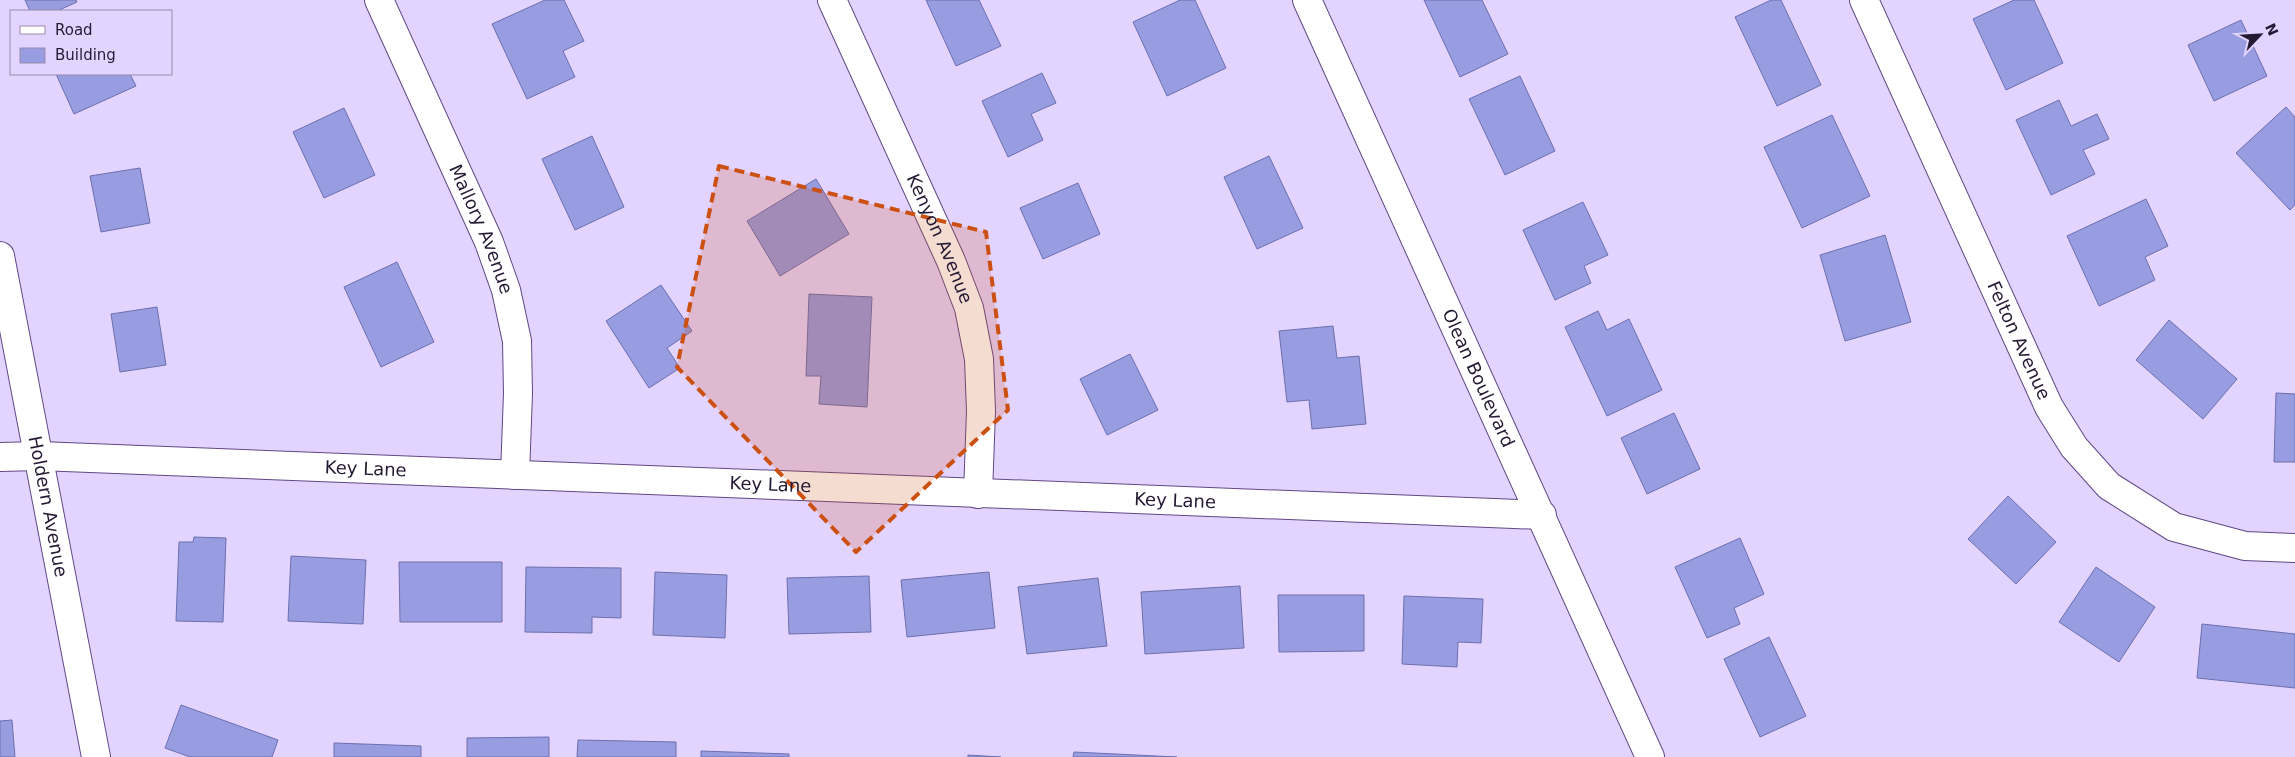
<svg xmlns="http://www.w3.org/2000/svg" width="2295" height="757" viewBox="0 0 2295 757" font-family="'DejaVu Sans',sans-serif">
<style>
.building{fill:#989ce0;stroke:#6c6fb0}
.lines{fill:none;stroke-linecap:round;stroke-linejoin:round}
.street-casing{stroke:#604884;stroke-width:30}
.secondary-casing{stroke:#604884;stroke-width:30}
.street{stroke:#fff;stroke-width:28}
.secondary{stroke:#fff;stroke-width:28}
.marked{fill:#cb5012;fill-opacity:0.2;stroke:#cb5012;stroke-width:4;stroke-dasharray:10 6;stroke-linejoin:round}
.labels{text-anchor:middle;stroke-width:4.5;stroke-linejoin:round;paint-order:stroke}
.street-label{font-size:18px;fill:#251a34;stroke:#e3d4ff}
</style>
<rect width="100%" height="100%" fill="#e3d4ff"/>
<!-- building -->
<path class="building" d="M25 0H76L77 2 57 11H30Z
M545 0H564L584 41 563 51 575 77 527 99 492 24Z
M926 0H979L1001 46 956 66Z
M1180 0H1195L1226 68 1167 96 1133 22Z
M1424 0H1482L1508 54 1460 77Z
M1771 0H1781L1821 85 1777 106 1735 17Z
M2014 0H2034L2063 63 2006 90 1973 19Z
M2241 20 2267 76 2214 101 2188 45Z
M1042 73 1056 103 1031 114 1043 140 1008 157 982 101Z
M56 74H130L136 86 74 114Z
M1520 76 1555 151 1505 175 1469 99Z
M2059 100 2071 126 2097 114 2109 139 2083 150 2095 174 2051 195 2016 120Z
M2286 107 2295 117V205L2290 210 2236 153Z
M344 108 375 175 324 198 293 132Z
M1832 115 1870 196 1802 228 1764 147Z
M592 136 624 207 575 230 542 159Z
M1269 156 1303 228 1257 249 1224 177Z
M140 168 150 223 101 232 90 176Z
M816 179 849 234 780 276 747 221Z
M1078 183 1100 234 1043 259 1020 208Z
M2146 199 2168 246 2145 257 2155 280 2099 306 2067 236Z
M1583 202 1608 255 1584 266 1591 283 1555 300 1523 230Z
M1885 235 1911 322 1845 341 1820 255Z
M397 262 434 342 381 367 344 287Z
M661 285 692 331 667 348 680 368 649 388 606 321Z
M809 294 872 297 867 407 819 404 821 376H806Z
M157 307 166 365 120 372 111 314Z
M1598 311 1607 330 1629 319 1662 390 1607 416 1565 327Z
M2169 320 2237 379 2203 419 2136 360Z
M1333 326 1337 358 1359 356 1366 424 1312 429 1309 400 1287 402 1279 331Z
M1130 354 1158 410 1107 435 1080 379Z
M2276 393 2295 394V462H2274Z
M1674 413 1700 469 1647 494 1621 438Z
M2008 496 2056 542 2016 584 1968 539Z
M194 537 226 538 223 622 176 621 179 542H193Z
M1740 538 1764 594 1734 608 1740 624 1707 638 1675 567Z
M291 556 366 560 363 624 288 621Z
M399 562H502V622H400Z
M526 567 621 568V618L592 617V633L525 632Z
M2096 567 2155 607 2119 662 2059 622Z
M655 572 727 575 725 638 653 635Z
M989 572 995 628 907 637 901 580Z
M869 576 871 632 789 634 787 578Z
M1098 578 1107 646 1027 654 1018 587Z
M1240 586 1244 648 1145 654 1141 592Z
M1278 595H1364V651L1279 652Z
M1404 596 1483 599 1481 643 1458 642 1457 667 1402 664Z
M2202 624 2295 634V688L2197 678Z
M1769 637 1806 716 1760 737 1724 659Z
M181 705 278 740 272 757H190L165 748Z
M12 720 15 757H0V721Z
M549 737V757H467V738Z
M578 740 676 742V757H577Z
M334 743 421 746V757H334Z
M701 751 789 754V757H701Z
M1074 752 1177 757H1073Z
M968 755 1001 757H968Z"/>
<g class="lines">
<!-- street casing -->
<g class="street-casing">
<g id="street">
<path id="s1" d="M379 0 489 242 506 290 517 341 518 393 515 475"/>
<path id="s2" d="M832 0 951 261 969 308 979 359 981 411 978 494"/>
<path id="s3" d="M1864 0 2049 407 2074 447 2109 486 2174 527 2245 546 2295 548"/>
<path id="s4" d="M0 256 96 757"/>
<path id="s5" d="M0 457 39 456 1542 515"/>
</g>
</g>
<!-- secondary casing -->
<g class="secondary-casing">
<g id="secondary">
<path id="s6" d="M1307 0 1650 757"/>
</g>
</g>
<!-- street -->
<use href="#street" class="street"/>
<!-- secondary -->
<use href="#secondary" class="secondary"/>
</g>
<!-- marked area -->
<path class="marked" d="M719 166 986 232 1008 410 856 552 677 367Z"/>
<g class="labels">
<!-- street labels -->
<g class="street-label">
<text dy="6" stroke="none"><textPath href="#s1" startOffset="251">Mallory Avenue</textPath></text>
<text dy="6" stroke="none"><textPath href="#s2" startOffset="262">Kenyon Avenue</textPath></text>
<text dy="6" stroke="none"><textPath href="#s3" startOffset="374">Felton Avenue</textPath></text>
<text dy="6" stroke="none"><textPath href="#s6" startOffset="415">Olean Boulevard</textPath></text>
<text dy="6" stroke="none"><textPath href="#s5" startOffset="366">Key Lane</textPath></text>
<text dy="6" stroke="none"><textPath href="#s5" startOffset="771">Key Lane</textPath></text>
<text dy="6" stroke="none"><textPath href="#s5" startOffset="1176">Key Lane</textPath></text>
<text dy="6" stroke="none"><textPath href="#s4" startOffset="255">Holdern Avenue</textPath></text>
</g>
</g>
<!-- legend -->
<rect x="10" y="10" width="162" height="65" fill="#e3d4ff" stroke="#978aae"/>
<rect x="20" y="26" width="25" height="8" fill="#ffffff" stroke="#978aae"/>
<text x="55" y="35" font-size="15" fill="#251a34">Road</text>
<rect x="20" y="48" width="25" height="15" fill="#989ce0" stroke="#978aae"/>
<text x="55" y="60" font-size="15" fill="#251a34">Building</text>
<!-- north arrow -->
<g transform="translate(2260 35) rotate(65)" stroke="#e3d4ff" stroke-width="4" paint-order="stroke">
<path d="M0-4L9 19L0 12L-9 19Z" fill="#251a34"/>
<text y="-8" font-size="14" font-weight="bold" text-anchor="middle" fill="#251a34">N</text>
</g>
</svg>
